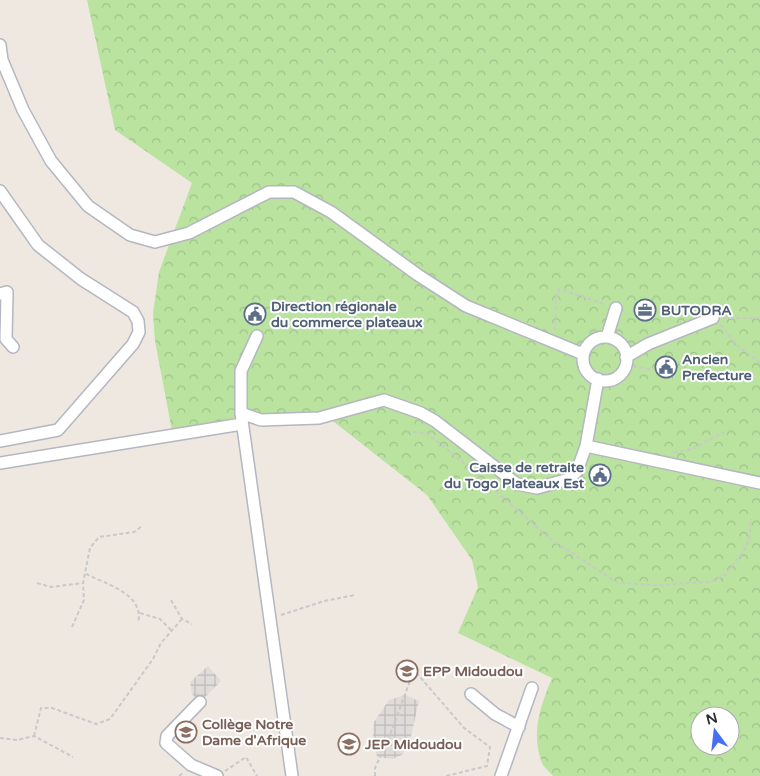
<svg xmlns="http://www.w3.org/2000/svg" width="760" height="776" viewBox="0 0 760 776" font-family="'Varela Round',sans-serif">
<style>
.forest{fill:url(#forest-crowns);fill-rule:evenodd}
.plaza{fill:url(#plaza-grid)}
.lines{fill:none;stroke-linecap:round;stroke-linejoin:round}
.minor-casing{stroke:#b4b7c0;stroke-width:14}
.path{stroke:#c9c9c9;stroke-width:2;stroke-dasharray:4 2.5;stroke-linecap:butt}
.minor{stroke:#fff;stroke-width:11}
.labels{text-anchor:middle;stroke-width:4;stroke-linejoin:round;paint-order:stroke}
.service-label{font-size:14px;font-weight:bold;fill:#4e5e75;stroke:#fff;text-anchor:start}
.education-label{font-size:14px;font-weight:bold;fill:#785e54;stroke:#fff;text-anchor:start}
</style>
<defs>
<pattern id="forest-crowns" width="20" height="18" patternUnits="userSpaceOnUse" patternTransform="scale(1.25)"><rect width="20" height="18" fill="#b9e39f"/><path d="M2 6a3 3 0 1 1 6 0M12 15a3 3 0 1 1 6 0" fill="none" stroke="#9fc389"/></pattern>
<pattern id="plaza-grid" width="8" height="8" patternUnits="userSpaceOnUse" patternTransform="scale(1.25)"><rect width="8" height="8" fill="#dedbd8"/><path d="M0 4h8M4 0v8" fill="none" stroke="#bfbcba"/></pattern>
</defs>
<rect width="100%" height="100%" fill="#eee8e1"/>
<!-- forest -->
<path class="forest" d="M87 0H760V776H553C549 771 542 766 541 760 531 731 541 705 552 678L458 633 478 587 472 560 427 495 329 418 291 414 235 418 172 431 155 341 153 313 159 272 192 183 115 130ZM700 716H730V746H700Z"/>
<!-- plaza -->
<path class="plaza" d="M208 666 221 681 200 702 192 694 190 682Z
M405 695 419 701 410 741 402 755 392 759 377 757 373 737 374 722 389 700Z"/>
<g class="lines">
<!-- minor casing -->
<g class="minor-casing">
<path id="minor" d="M0 45 2 60 23 110 51 161 88 206 130 235 155 242 189 233 269 192H294L331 212 418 275 466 306 583 354
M0 191 38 245 81 279 133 312 138 321 139 332 133 344 58 430 0 441
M0 294 7 292 6 339 13 347
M607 337 616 308
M583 359a22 22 0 1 1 44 0a22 22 0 1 1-44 0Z
M626 357 648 344 713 318
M241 413V371L257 336
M586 446 760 483
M0 463 242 424
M471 694 495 714 519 727
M200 702 167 736 166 743 191 765 217 776
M292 776 241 413 261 420 319 418 384 400 421 413 435 421 517 484 537 488 569 479 577 471 586 446 598 379
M501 776 532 688"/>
</g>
<!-- path -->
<path class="path" d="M723 318H760
M720 325 739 347 760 363
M555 330 556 299 559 289 605 304
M633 366 653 370
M413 432 426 433 452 453 550 539 618 583 654 585 710 582 725 575 743 552 749 540 751 519
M674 453 692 449 724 432
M86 574C106 584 145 594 138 623
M37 583 51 587 83 583
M171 600 182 619 192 624
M140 613 160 619 172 631
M281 615 324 601 355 595
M72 627 84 600 83 583 90 548 99 537 134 532 142 526
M34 736 41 708H52L96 724 110 719 153 659 161 643 182 619
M0 738 17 740 34 736 73 757
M225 771 246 757 257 776
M179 776 184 772
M375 776V768L390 735 414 670 464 728 490 747 487 766 446 776"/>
<!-- minor -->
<use href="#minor" class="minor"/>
</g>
<!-- icons -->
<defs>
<g id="office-ring" transform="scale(1.125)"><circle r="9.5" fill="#fff" stroke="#5c6f8a" stroke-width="1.5"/><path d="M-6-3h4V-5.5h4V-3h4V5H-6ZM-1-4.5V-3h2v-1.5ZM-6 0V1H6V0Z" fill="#5c6f8a"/></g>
<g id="civic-ring" transform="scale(1.125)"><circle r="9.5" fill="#fff" stroke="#5c6f8a" stroke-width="1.5"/><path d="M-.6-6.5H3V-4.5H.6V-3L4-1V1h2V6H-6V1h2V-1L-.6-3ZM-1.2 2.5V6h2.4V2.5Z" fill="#5c6f8a"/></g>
<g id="school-ring" transform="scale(1.125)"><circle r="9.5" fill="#fff" stroke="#8d6e63" stroke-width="1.5"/><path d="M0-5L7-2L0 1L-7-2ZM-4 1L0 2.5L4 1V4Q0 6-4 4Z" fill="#8d6e63"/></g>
</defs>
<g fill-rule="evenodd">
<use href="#office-ring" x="645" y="310"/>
<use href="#civic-ring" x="255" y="314"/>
<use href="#civic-ring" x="666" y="367"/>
<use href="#civic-ring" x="600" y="475"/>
<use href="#school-ring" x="407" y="671"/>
<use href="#school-ring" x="186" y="732"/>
<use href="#school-ring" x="349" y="744"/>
</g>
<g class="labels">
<!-- service labels -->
<g class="service-label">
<text x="271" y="311">Direction régionale<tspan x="271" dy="16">du commerce plateaux</tspan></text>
<text x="661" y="315">BUTODRA</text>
<text x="682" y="364">Ancien<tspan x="682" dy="16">Prefecture</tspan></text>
<text x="584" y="472" text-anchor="end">Caisse de retraite<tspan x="584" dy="16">du Togo Plateaux Est</tspan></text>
</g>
<!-- education labels -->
<g class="education-label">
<text x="423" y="676">EPP Midoudou</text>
<text x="202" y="729">Collège Notre<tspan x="202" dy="16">Dame d'Afrique</tspan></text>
<text x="365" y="749">JEP Midoudou</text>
</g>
</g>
<!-- north arrow -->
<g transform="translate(715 731) rotate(345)"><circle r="24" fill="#ffffff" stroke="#ababab"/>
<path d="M0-4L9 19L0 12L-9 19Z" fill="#466ff6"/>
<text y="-8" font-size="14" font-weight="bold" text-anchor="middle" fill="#2e2e2e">N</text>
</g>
</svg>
